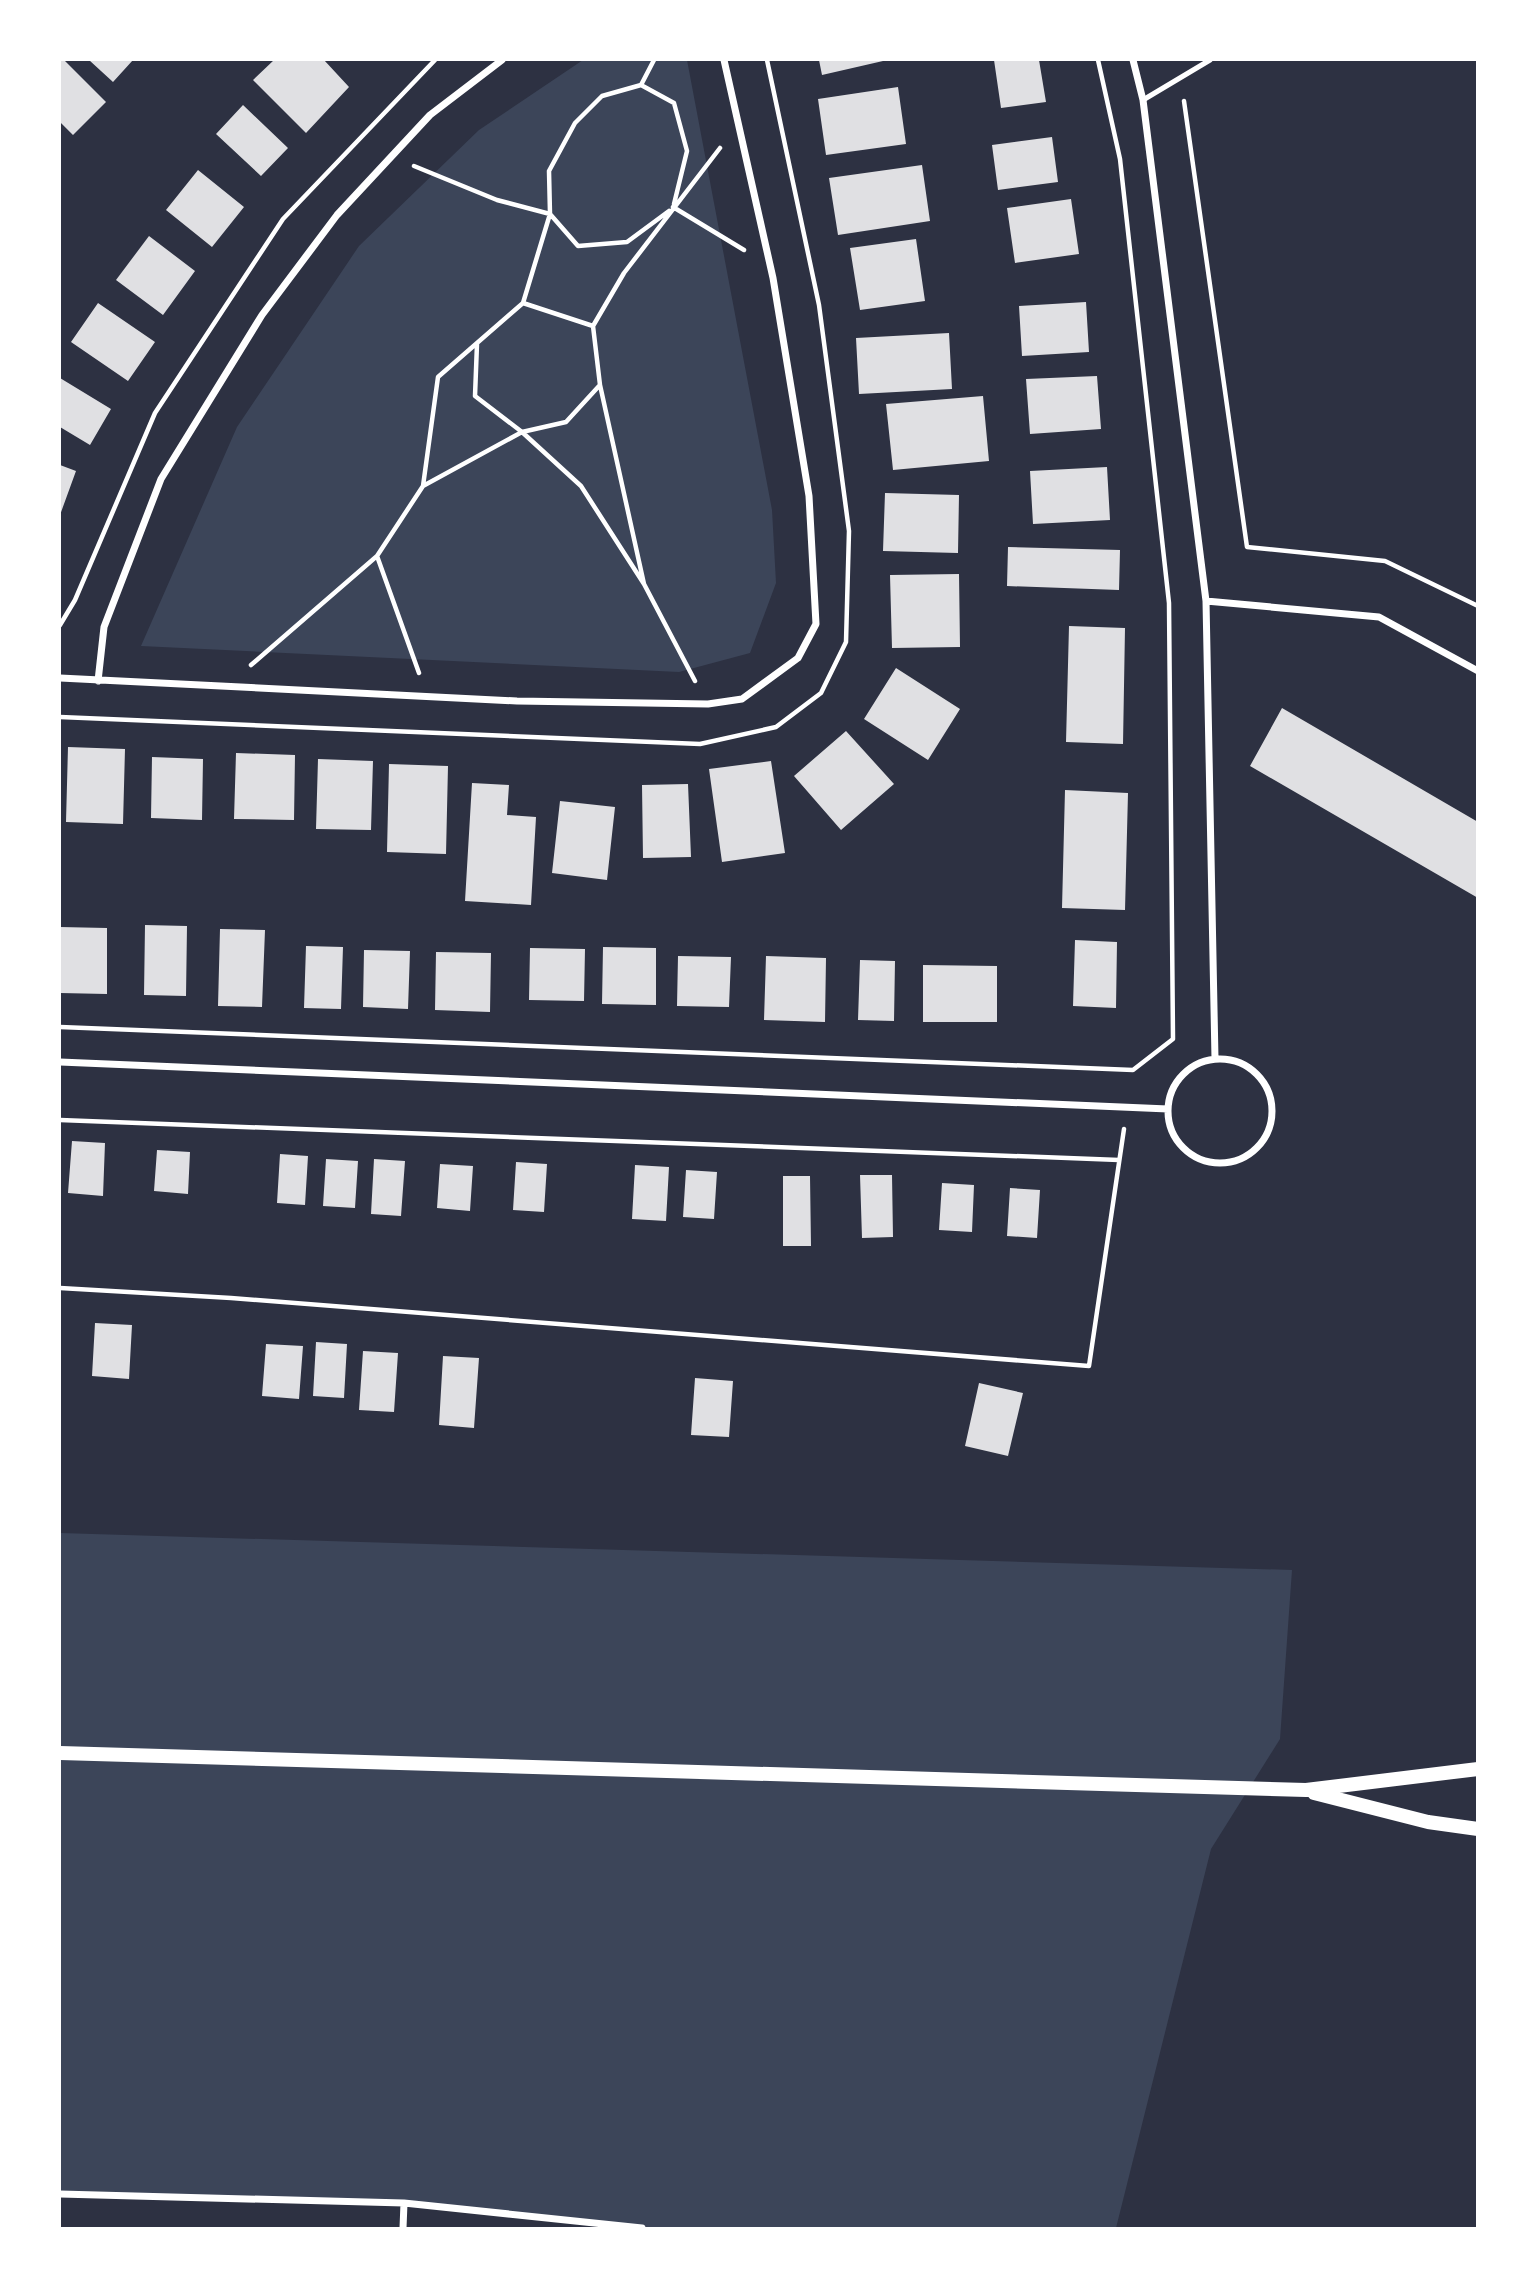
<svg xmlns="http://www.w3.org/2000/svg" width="1537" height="2288" viewBox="0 0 1537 2288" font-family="Mulish,sans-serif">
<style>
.green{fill:#3c4559}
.building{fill:#e0e0e3}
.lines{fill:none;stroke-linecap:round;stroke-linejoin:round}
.path{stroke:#fff;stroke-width:4.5}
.service{stroke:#fff;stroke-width:5}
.minor{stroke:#fff;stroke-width:7}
.secondary{stroke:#fff;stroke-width:14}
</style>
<rect width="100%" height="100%" fill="#2d3142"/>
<!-- green -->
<path class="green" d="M583 60H687L772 510 776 583 750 653 679 672 141 646 237 427 359 246 479 130Z
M60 1533 1292 1570 1280 1739 1211 1849 1116 2228H645L404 2203 60 2194Z"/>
<!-- building -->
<path class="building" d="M64 60 106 102 73 135 60 122V61Z
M89 60H133L113 82Z
M274 60H324L349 87 306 133 253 80Z
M819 60H883V61L822 75Z
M994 60H1039L1046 102 1001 108Z
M898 87 906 144 826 155 818 99Z
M243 105 288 148 261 176 216 134Z
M1052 137 1058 182 998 190 992 145Z
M922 165 930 221 838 235 829 178Z
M198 170 244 207 212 247 166 210Z
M1071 199 1079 254 1015 263 1007 208Z
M149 236 195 271 163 315 116 280Z
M916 239 925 301 860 310 850 248Z
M1086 302 1089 352 1022 356 1019 306Z
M98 303 155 342 128 381 71 342Z
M949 333 952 389 859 394 856 338Z
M1097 376 1101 429 1030 434 1026 379Z
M60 378 111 409 90 445 60 427Z
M983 396 989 461 893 470 886 404Z
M60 465 76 471 60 515Z
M1107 467 1110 520 1033 524 1030 471Z
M885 493 959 495 958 553 883 551Z
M1008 547 1120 550 1119 590 1007 586Z
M959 574 960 647 892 648 890 575Z
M1069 626 1125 628 1123 744 1066 742Z
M896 668 960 709 928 760 864 719Z
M1282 708 1478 822V898L1250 766Z
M846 731 894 784 841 830 794 776Z
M68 747 125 749 123 824 66 822Z
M236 753 295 755 294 820 234 819Z
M152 757 203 759 202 820 151 818Z
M318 759 373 761 371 830 316 829Z
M771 761 785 853 722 862 709 769Z
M389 764 448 766 446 854 387 852Z
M472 783 509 785 507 815 536 817 531 905 465 901Z
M688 784 691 857 643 858 642 785Z
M1065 790 1128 793 1125 910 1062 908Z
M560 801 615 807 607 880 552 873Z
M145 925 187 926 186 996 144 995Z
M60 927 107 928V994L60 993Z
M220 929 265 930 262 1007 218 1006Z
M1075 940 1117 942 1116 1008 1073 1006Z
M306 946 343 947 341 1009 304 1008Z
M603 947 656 948V1005L602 1004Z
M530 948 585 949 584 1001 529 1000Z
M364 950 410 951 408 1009 363 1007Z
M436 952 491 953 490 1012 435 1010Z
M678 956 731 957 729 1007 677 1006Z
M766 956 826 958 825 1022 764 1020Z
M860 960 895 961 894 1021 858 1020Z
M923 965 997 966V1022H923Z
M72 1141 105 1143 103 1196 68 1193Z
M157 1150 190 1152 188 1194 154 1191Z
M280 1154 308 1156 305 1205 277 1203Z
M326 1159 358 1161 355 1208 323 1206Z
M374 1159 405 1161 401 1216 371 1214Z
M516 1162 547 1164 544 1212 513 1210Z
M440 1164 473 1166 470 1211 437 1208Z
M635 1165 669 1167 666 1221 632 1219Z
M686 1170 717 1172 714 1219 683 1217Z
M860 1175H892L893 1237 862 1238Z
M783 1176H810L811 1246H783Z
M942 1183 974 1185 972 1232 939 1230Z
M1010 1188 1040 1190 1037 1238 1007 1236Z
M95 1323 132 1325 129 1379 92 1376Z
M316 1342 347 1344 344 1398 313 1396Z
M266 1344 303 1346 299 1399 262 1396Z
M363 1351 398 1353 394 1412 359 1410Z
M443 1356 479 1358 474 1428 439 1425Z
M695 1378 733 1381 729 1437 691 1435Z
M979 1383 1023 1393 1008 1456 965 1446Z"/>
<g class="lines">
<!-- path -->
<path class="path" d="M654 60 641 85 602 96 575 123 549 171 550 214 578 246 627 242 669 211
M641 85 674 103 687 151 674 204
M1184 101 1247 547 1385 561 1478 606
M673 207 744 250
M523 303 593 326
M477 344 475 396 522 432 566 422 599 386
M423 486 522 432 581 486 644 584 695 681
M377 556 419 673
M644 584 600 385 593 326 624 273 720 148
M60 625 75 600 155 413 283 219 435 60
M251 665 377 556 423 486 438 377 523 303 550 214 497 200 414 166
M60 717 700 744 776 727 821 693 846 642 849 531 819 305 767 60
M60 1027 1133 1070 1173 1039 1169 603 1120 159 1098 60
M60 1120 1119 1160
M60 1288 231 1298 1089 1366 1124 1129"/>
<!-- service -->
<path class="service" d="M1143 100 1210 60"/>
<!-- minor -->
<path class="minor" d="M1133 60 1143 100 1206 601 1215 1059
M1206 601 1379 617 1478 671
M60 678 517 701 708 704 742 699 798 658 816 624 809 496 773 278 724 60
M98 681 104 627 161 479 262 315 337 215 430 115 502 60
M1168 1111a52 52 0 1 1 104 0a52 52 0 1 1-104 0Z
M60 1062 1168 1109
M60 2194 404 2203 642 2228
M403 2228 404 2203"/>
<!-- secondary -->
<path class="secondary" d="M60 1753 1306 1790 1478 1769
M1314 1793 1428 1822 1478 1829"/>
</g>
<!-- border -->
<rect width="1537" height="2288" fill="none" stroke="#ffffff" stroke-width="122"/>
</svg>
